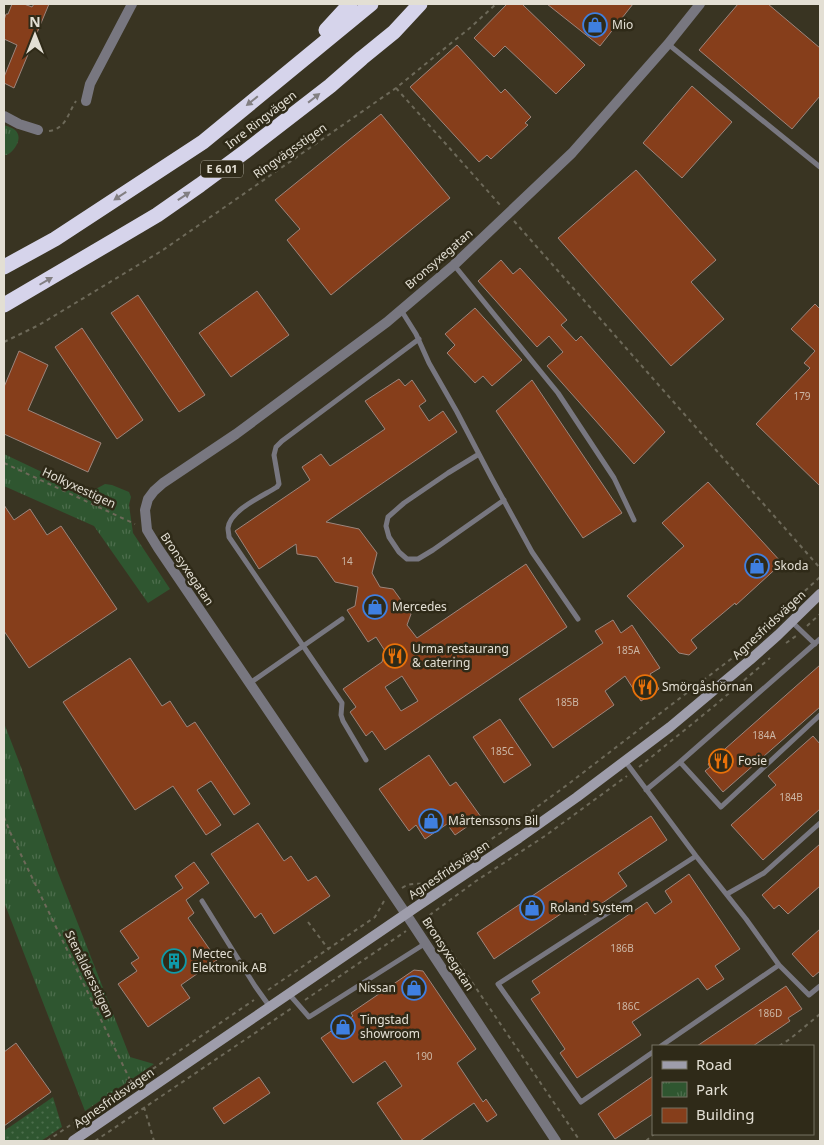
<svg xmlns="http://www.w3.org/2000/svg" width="824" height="1145" viewBox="0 0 824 1145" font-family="'Noto Sans',sans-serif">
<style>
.grass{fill:url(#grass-dots)}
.park{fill:url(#park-tufts)}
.building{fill:#863e1b;stroke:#9c857c;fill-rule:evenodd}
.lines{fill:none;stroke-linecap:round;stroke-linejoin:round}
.path{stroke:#6d6959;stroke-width:2;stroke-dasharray:4 4;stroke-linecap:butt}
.lane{stroke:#787780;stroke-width:5}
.street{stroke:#787780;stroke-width:10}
.secondary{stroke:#9e9dab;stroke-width:10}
.highway{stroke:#d6d4eb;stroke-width:15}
.oneway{fill:#827f82}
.labels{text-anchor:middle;stroke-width:5;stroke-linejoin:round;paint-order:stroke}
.number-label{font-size:10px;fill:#ccb7a6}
.shield{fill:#2f2a18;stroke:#ada99c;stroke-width:1}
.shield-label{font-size:11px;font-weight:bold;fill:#e3dfd4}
.poi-label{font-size:12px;fill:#e3dfd4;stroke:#2f2a18;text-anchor:start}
.street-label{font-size:12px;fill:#e3dfd4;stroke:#2f2a18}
</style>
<defs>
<pattern id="grass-dots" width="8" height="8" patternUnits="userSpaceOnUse" patternTransform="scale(1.25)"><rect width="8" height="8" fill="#2f5630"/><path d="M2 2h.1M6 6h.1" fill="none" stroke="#4d6e4d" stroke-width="1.8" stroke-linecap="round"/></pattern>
<pattern id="park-tufts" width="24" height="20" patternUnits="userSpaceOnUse" patternTransform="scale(1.25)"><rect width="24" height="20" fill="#2f5630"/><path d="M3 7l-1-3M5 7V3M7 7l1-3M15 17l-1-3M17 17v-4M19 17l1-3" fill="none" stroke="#4d6e4d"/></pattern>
</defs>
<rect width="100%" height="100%" fill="#393422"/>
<!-- grass -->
<path class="grass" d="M53 1097 62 1127 41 1141H4V1131Z"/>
<!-- park -->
<path class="park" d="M4 125C7 126 13 128 15 130 24 138 14 151 7 155H4Z
M4 454 84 492 92 491 105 484 112 485 129 492 131 497 129 505 133 533 170 589 148 603 94 526 4 486Z
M4 723 21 767 53 860 130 1057 154 1064 85 1111 4 902Z"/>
<!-- building -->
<path class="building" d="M12 4H24L32 7 34 4H49L14 88 4 83V77L17 45 4 39V20L6 14H8Z
M507 4H522L585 65 556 94 505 46 494 57 474 38Z
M547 4H633L600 46Z
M738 4H768L820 48V96L792 129 699 50Z
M457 45 501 93 505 89 531 117 525 123 528 125 491 159 487 155 479 162 410 87Z
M692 86 732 122 682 178 643 143Z
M381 114 450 198 331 295 287 240 300 229 275 200Z
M636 170 716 260 691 282 724 319 671 366 558 238Z
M501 260 513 274 520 268 567 320 561 325 576 341 581 336 665 432 634 464 547 366 563 352 549 336 537 347 478 281Z
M257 291 289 335 231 377 199 333Z
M138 295 205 395 179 412 111 313Z
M815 304 820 309V486L756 424 810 368 804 363 815 351 791 329Z
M475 308 522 360 492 386 483 376 475 383 447 353 455 345 445 334Z
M82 328 143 420 117 439 55 347Z
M19 351 48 365 28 410 101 443 88 472 4 434V387Z
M399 379 405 386 412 380 426 401 419 406 429 421 443 411 457 432 326 522 359 529 377 553 372 573 380 587 393 589 411 614 407 625 417 638 526 564 567 627 385 750 372 731 366 736 350 712 356 707 343 689 382 662 385 651 376 637 368 642 347 610 355 606 358 587 335 582 317 557 297 554 296 544 259 569 235 531 310 480 302 467 321 454 330 466 385 429 365 401ZM402 676 418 701 401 711 385 687Z
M532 380 622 513 583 538 496 411Z
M708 482 782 563 736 605 735 603 691 640 697 648 689 655 679 653 627 596 684 546 662 523Z
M4 505 14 520 30 509 47 535 61 526 117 609 29 668 4 631Z
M613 620 621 633 632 625 660 668 650 674 659 689 641 701 625 676 605 691 614 705 553 748 519 699 603 643 595 631Z
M130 658 162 706 170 701 187 727 195 722 250 804 234 815 211 781 197 790 221 825 206 835 173 786 135 810 63 702Z
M820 665V707L723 792 705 771 710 767 708 764Z
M500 719 531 765 504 783 473 737Z
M813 736 820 744V809L763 860 731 825 776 785 768 776Z
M429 755 450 786 456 782 481 817 455 835 447 824 425 839 416 825 409 831 379 789Z
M651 816 667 840 618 873 627 886 585 915 577 903 494 959 477 933Z
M258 823 284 861 291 856 308 881 316 876 330 896 274 934 261 913 255 918 211 854Z
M820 844V886L788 914 779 905 774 909 762 895Z
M194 862 209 883 186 900 194 913 188 918 217 960 181 985 190 998 148 1027 118 984 137 971 131 963 139 958 120 931 183 888 175 876Z
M689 874 740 949 715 966 724 979 707 990 698 978 632 1022 641 1035 577 1078 560 1053 565 1049 531 999 540 993 532 981 647 902 655 914 672 902 665 891Z
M820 929V971L813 977 792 954Z
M414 970 423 971 476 1049 457 1063 483 1102 486 1099 497 1115 487 1122 474 1103 420 1141H403L377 1103 402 1086 385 1061 353 1083 321 1038 353 1016 351 1013Z
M786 986 802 1009 788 1018 790 1021 753 1046H697Z
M16 1043 51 1092 4 1126V1052Z
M653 1076V1114L615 1139 598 1114Z
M259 1077 270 1093 224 1124 213 1108Z"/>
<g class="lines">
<!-- path -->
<path class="path" d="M396 88 501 206
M49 131C66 129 68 113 76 101
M514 221 820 568
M4 342 39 325 163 250 396 88 471 27 496 4
M4 463 135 524
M807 626 820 614
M786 643 796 636
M639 767 713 707 770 658
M4 817 10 832 134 1088
M402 888C410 882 417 885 426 883L511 826 567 785 671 705 731 659 820 577
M427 916 580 1141
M423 920 476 881 545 836 627 776
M308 922 329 950
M268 990 375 917 384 901
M305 1000 406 931
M779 1046 790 1039 820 1014
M144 1107 154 1141
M47 1141 254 1000
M95 1141 292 1008
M646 1141 654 1134"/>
<!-- lane -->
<path class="lane" d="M668 44 820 167
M454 265 558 393 614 478 634 520
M401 310 416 334 429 363 457 412 491 477 532 552 578 619
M479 454 448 473 404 503 388 517 386 526 389 537 399 552 407 559H418L433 550 504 500
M792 622 815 644
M250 683 342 619
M366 760 343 721 341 715 342 703 229 537C229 534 228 531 228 528 230 510 263 496 277 487L279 484 274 455 276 447 282 441 419 339
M625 761 696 856 746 919 779 965 661 1046
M680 762 721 807 820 715
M646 790 680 762 820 639
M727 894 764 873 820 823
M202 901 255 986 270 1007
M779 965 809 995 820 986
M289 994 309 1017 426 943
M653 1052 581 1102 498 984 696 856"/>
<!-- street -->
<path class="street" d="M86 101 90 84 132 4
M4 116 19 124 38 130
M556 1141 406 914 158 548 147 530 145 510 148 499 154 491 163 483 236 434 387 322 454 265 572 153 668 44 700 4"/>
<!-- secondary -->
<path class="secondary" d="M73 1141 419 905 519 838 577 797 670 727 750 660 778 635 820 594"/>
<!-- highway -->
<path class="highway" d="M326 30 350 4
M4 267 55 239 203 142 371 4
M4 305 113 241 157 215 200 185 246 151 330 86 362 58 394 32 420 4"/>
</g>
<!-- one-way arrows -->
<defs><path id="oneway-solid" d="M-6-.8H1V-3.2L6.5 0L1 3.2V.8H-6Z" transform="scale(1.25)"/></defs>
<g class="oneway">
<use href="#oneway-solid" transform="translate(314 98) rotate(-38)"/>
<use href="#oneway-solid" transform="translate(252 101) rotate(141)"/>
<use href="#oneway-solid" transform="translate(120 196) rotate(147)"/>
<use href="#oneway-solid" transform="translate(184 196) rotate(-34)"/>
<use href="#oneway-solid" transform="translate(46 281) rotate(-30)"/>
</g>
<!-- icons -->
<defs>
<g id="shop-ring" transform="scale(1.25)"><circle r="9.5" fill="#2f2a18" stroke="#3f7fe0" stroke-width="1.5"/><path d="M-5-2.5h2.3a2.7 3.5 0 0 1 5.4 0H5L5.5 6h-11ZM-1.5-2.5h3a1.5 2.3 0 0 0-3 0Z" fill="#3f7fe0"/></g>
<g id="restaurant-ring" transform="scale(1.25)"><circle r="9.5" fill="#2f2a18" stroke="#e8710a" stroke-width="1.5"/><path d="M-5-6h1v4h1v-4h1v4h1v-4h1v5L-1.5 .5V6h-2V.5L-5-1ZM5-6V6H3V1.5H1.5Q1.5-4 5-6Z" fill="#e8710a"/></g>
<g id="building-ring" transform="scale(1.25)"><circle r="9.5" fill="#2f2a18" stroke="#0f9aa8" stroke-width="1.5"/><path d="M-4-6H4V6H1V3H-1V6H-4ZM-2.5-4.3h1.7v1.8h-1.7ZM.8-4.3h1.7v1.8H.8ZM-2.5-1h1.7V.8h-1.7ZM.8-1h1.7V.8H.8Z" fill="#0f9aa8"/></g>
</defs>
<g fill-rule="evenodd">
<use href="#shop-ring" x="595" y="25"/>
<use href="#shop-ring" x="757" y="566"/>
<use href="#shop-ring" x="375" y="607"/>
<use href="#restaurant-ring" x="395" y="656"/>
<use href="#restaurant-ring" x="645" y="687"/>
<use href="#restaurant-ring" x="721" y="761"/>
<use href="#shop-ring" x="431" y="821"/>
<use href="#shop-ring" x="532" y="908"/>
<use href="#building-ring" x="174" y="961"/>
<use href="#shop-ring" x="414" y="988"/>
<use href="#shop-ring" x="343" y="1027"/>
</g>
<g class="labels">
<!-- number labels -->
<g class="number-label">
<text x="802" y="400">179</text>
<text x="347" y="565">14</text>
<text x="628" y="654">185A</text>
<text x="567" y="706">185B</text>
<text x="764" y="739">184A</text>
<text x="502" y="755">185C</text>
<text x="791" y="801">184B</text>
<text x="622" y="952">186B</text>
<text x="628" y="1010">186C</text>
<text x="770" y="1017">186D</text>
<text x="424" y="1060">190</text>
</g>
<!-- shield labels -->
<rect class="shield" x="201" y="160.5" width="42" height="17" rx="4"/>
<g class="shield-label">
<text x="222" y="173">E 6.01</text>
</g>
<!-- poi labels -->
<g class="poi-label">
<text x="612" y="29">Mio</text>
<text x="774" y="570">Skoda</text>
<text x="392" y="611">Mercedes</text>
<text x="412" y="653">Urma restaurang<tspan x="412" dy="14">&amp; catering</tspan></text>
<text x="662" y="691">Smörgåshörnan</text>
<text x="738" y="765">Fosie</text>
<text x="448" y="825">Mårtenssons Bil</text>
<text x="550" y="912">Roland System</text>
<text x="192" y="958">Mectec<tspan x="192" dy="14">Elektronik AB</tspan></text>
<text x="396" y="992" text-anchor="end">Nissan</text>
<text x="360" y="1024">Tingstad<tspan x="360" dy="14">showroom</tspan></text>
</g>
<!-- street labels -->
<g class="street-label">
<text transform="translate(261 120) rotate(-38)" y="4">Inre Ringvägen</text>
<text transform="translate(290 151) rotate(-35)" y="4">Ringvägsstigen</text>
<text transform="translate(439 259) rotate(-41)" y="4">Bronsyxegatan</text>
<text transform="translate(79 488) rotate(25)" y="4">Holkyxestigen</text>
<text transform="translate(187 569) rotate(56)" y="4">Bronsyxegatan</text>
<text transform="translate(769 625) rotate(-43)" y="4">Agnesfridsvägen</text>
<text transform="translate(449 870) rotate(-34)" y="4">Agnesfridsvägen</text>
<text transform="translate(448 954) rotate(57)" y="4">Bronsyxegatan</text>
<text transform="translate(89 974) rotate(64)" y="4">Stenåldersstigen</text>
<text transform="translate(114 1098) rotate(-35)" y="4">Agnesfridsvägen</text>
</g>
</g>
<!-- border -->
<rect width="824" height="1145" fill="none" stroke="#e3dfd4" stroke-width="10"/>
<!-- legend -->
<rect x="652" y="1045" width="162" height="90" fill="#2f2a18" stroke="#777263"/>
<rect x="662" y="1061" width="25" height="8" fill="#9e9dab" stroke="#777263"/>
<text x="696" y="1070" font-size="15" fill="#e3dfd4">Road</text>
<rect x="662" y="1082" width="25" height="15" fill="url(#park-tufts)" stroke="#777263"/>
<text x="696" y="1095" font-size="15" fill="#e3dfd4">Park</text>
<rect x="662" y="1108" width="25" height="15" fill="#863e1b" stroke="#777263"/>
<text x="696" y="1120" font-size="15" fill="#e3dfd4">Building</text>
<!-- north arrow -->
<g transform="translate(35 35)" stroke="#2f2a18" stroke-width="4" paint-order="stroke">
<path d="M0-4L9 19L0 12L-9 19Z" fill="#e3dfd4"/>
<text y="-8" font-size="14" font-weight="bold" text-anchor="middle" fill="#e3dfd4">N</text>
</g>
</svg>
